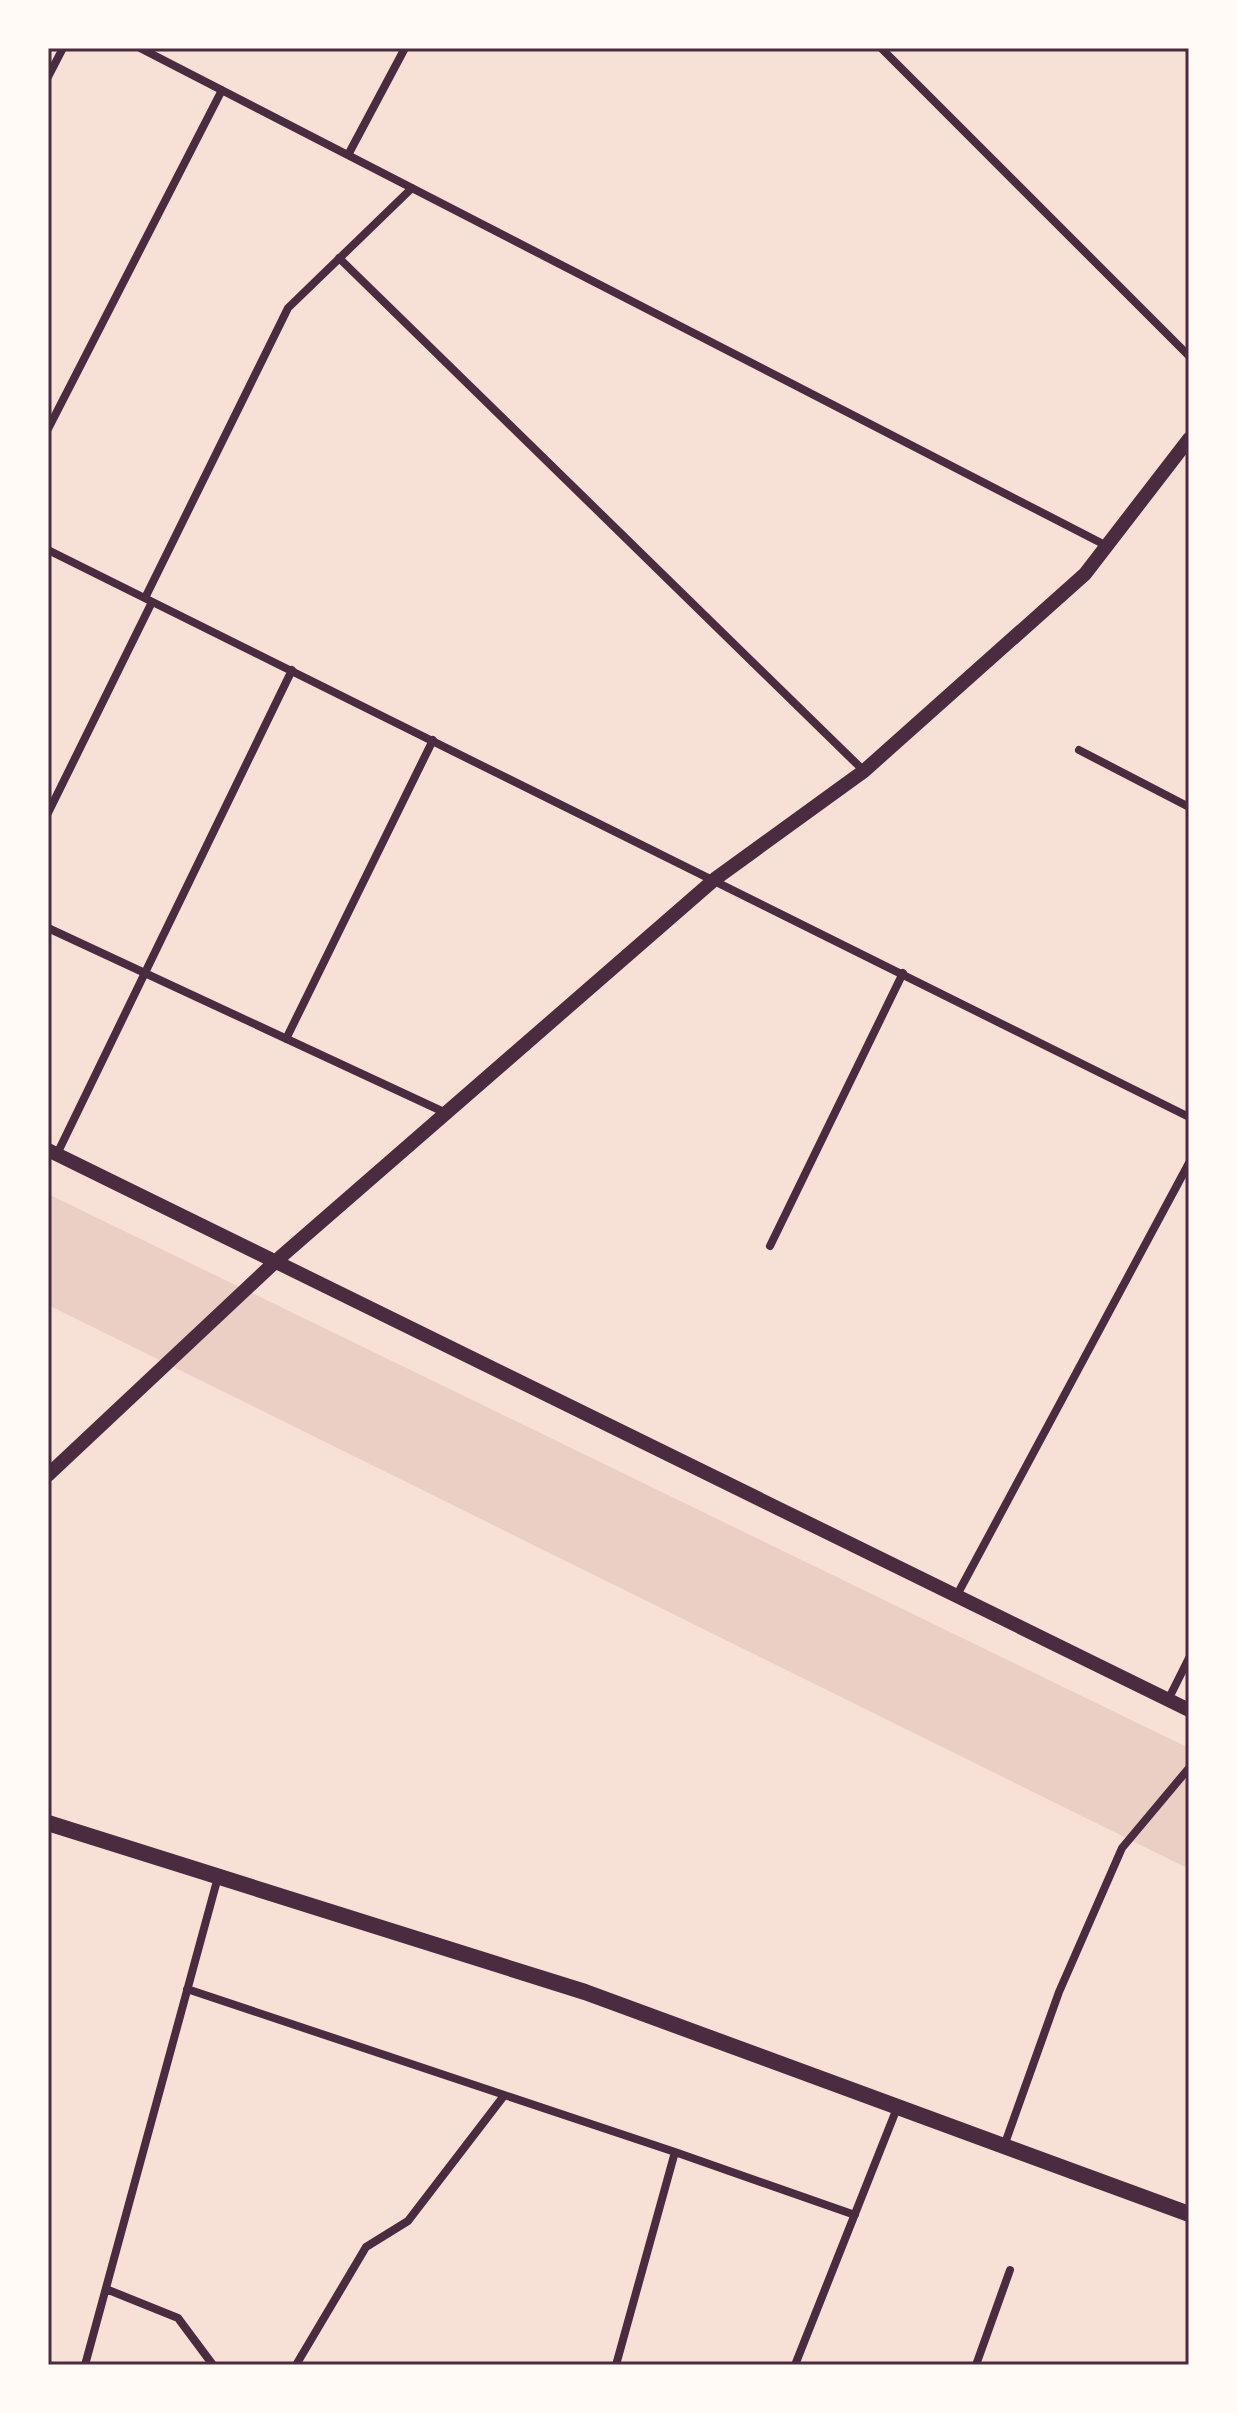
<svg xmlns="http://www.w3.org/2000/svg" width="1237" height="2413" viewBox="0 0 1237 2413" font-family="'Source Serif 4',serif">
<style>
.green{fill:#ebcfc5}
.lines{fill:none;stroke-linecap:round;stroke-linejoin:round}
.minor{stroke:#4a2c40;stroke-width:8}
.tertiary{stroke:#4a2c40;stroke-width:14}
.secondary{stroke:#4a2c40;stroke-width:16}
.neatline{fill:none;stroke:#4a2c40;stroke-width:3}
</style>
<rect width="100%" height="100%" fill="#f7e1d7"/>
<!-- green -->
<path class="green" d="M48 1194 1189 1748V1869L48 1305Z"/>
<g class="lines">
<!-- minor -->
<path class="minor" d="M140 48 1107 546
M881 48 1189 356
M48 77 63 48
M348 155 405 48
M339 258 864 771
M48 429 222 90
M48 550 1189 1117
M145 598 288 308 412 188
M1079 750 1189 807
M48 813 152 602
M48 928 446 1113
M286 1039 433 740
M57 1154 292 670
M770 1246 903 973
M957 1595 1189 1163
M1168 1700 1189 1658
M187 1989 675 2152
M1004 2146 1059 1992 1122 1848 1189 1768
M106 2289 178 2318 213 2365
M85 2365 218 1877
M296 2365 366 2247 408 2221 503 2097
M616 2365 675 2152 855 2215
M795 2365 897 2108
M976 2365 1010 2270"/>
<!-- tertiary -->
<path class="tertiary" d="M48 1150 1189 1710
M48 1475 276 1261 715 879 864 771 1085 574 1189 439"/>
<!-- secondary -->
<path class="secondary" d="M48 1823 585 1992 1189 2214"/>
</g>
<!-- border -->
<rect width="1237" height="2413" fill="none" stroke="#fffaf5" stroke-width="100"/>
<rect x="50" y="50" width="1137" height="2313" class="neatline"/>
</svg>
